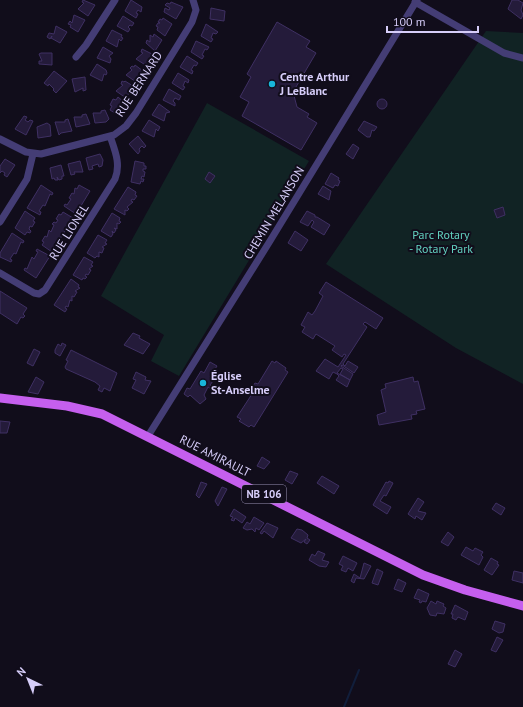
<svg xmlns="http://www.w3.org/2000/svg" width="523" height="707" viewBox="0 0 523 707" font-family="'PT Sans',sans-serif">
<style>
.green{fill:#112324}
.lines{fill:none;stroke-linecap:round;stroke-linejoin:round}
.stream{stroke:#111e3b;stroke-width:2}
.building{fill:#241b3a;stroke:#3f3063}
.minor{stroke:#443d75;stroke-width:7}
.major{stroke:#c55fee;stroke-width:9}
.poi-dot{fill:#18b5da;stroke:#110d1b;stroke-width:1.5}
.labels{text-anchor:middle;stroke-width:4;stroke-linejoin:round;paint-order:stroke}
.shield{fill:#110d1b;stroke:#9b93b6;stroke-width:1}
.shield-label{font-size:11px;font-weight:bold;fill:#d6cdf9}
.poi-label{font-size:12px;font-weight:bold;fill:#d6cdf9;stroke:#110d1b;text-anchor:start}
.street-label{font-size:12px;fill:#d6cdf9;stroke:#110d1b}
.park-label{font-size:12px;fill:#62d0bf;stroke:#110d1b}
</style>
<rect width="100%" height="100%" fill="#110d1b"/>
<!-- green -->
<path class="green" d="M486 31 523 33V384L456 348 326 264Z
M207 103 309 161 179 376 151 361 164 335 101 296Z"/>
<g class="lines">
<!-- stream -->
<path class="stream" d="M344 707 359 670"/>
</g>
<!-- building -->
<path class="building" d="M83 0 95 5 88 16 78 9 84 3 82 2Z
M131 0 142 7 141 12 138 10 136 13 138 14 136 18 125 11Z
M512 0H518L523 3 521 10 523 15 521 19 508 9Z
M171 2 183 7 176 19 164 12 165 8 169 10 170 8 165 5 167 3 170 4Z
M211 8 225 11 224 21 210 19Z
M74 15 85 20 78 32 70 27 71 25 68 24 70 21 72 23Z
M123 16 134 23 132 26 130 25 128 27 130 29 128 32 117 26Z
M163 18 172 24 165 36 157 30 158 27 156 26 158 23H160L158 22 160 19 162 20Z
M277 22 310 41 306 47 316 53 293 92 297 107 309 114 307 117 317 123 301 150 242 116 249 102 240 97 251 77 247 74Z
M206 24 218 32 216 34 213 33 211 38 213 39 211 42 201 36Z
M56 26 67 32 60 43 51 38 52 36 50 39 47 37 49 33 54 34Z
M112 30 122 35 121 37 123 38 121 41 119 39 117 47 106 41Z
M154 34 162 40 155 51 146 43 147 40 150 42V35L153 37Z
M196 41 209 47 207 50 205 49 202 55 204 56 202 59 191 52Z
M103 47 113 53 109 56 111 59 110 63 97 58Z
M142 49 154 55 147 66 136 59 143 53 141 52Z
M41 53H52V65L39 64V61H42L39 54Z
M187 56 198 63 196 66 194 65 191 70 193 71 192 74 180 67Z
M97 64 106 70 107 73 106 75 104 74 102 81 90 75Z
M135 65 143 71 136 82 126 75 132 70 130 68 132 66 134 67Z
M54 71 67 81 56 93 53 90 54 89 49 84 48 86 44 83Z
M178 73 189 80 188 83 185 81 183 86 185 87 183 90 172 83Z
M85 77 86 90 83 91V88L75 92 72 79Z
M122 81 124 82 125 81 133 86 126 98 116 91 123 85 121 84Z
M169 89 181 96 179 100 175 98 173 101 175 103V106L163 100Z
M118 97 125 103 118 115 110 110 112 106 110 105 113 99 116 100Z
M377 104a5 5 0 1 1 10 0a5 5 0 1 1-10 0Z
M159 104 170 112 166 113 164 121 152 115Z
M105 110 109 119 106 122 95 123 93 113H101V111Z
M86 114 90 124 76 127 74 117H82V115Z
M24 116 27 117 25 120 28 122 30 120 33 121 26 135 15 129Z
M68 119 72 131 61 133 59 135 55 122H65V120Z
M149 120 160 127 158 131 156 129 154 137 142 131Z
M364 121 377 127 374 131 372 130 370 137H367L358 130Z
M47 123 50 125 51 136 38 138 37 127Z
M138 136 146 146 144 148 142 146 139 149 140 151 138 154 129 144Z
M353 144 359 148 353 159 346 154Z
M100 154 103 160 102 166 99 167 98 164 92 166 93 169 89 170 86 158Z
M5 159 15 165 7 177 4 175 5 173 2 171 0 173V166Z
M80 161 83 172H74L75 174 71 175 68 164Z
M135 161 144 163V166H146V169H143V171L145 172 144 177 142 176 141 179H144L143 182 141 181 140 184 131 182Z
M61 165 64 176H62V179L59 180 57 177 58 180H55L54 178 52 179 50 168Z
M209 172 215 176 210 183 205 179Z
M331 173 339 178 338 180 340 181 338 186 335 185 333 188 325 184Z
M41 185 53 193 52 195 50 194 45 206 43 205 39 211 41 212 40 215 27 208Z
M79 185 90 191 76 214 64 206 65 204 67 205 71 199 69 198 72 193 74 194 75 188 77 189Z
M323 186 331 191 329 200 318 194Z
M128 187 136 192 135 195 137 196 134 200 132 199 131 201 133 202 127 207 129 209 127 211 125 210V215L114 209Z
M503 207 505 215 497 218 494 210Z
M25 211 35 218 33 221 35 222 32 227 30 226 29 229 31 231 30 233 27 232 25 235 15 228Z
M307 211 315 215V217H317L330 225 324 235 311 227 314 222 312 220 308 226 300 222Z
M63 212 73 218 52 252 42 245 44 242 42 241 45 236 47 237 49 230 51 232 54 225 52 224 54 222 56 223 58 220 56 219 59 214 61 215Z
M112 213 120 218 119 221 121 222 119 224 117 223V229L114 228 116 230 114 233 112 231 113 234 111 237 101 231Z
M295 231 308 240 301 251 288 243Z
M12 233 24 241 23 243 21 242 16 254 14 253 10 259 12 260 11 262 0 257V253Z
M98 235 107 240 105 243 107 244 102 247 104 248 102 253 99 252V257L97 256 95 258 87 253Z
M37 249 50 256 36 278 24 270 25 268 27 269 32 257 34 259 38 252 36 251Z
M84 257 93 262 91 265 93 266 89 269 91 270 88 275 86 274 85 276 87 277 85 279 83 278 82 280 73 275Z
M71 279 79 285 78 287 80 288 75 291 77 292 74 297 72 296V301L70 300 68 307 66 306 65 308 67 309 65 312 54 305Z
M326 282 383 318 376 329 365 322 363 324 367 327 343 364 345 366 348 361 358 367 354 373 342 365 341 366 353 374 350 380 340 374 343 369 341 368 337 373 350 380 347 387 336 380 339 376 337 374 333 372 329 379 316 371 325 359 338 367 346 355 344 354 342 357 332 350 335 346 316 334 313 339 302 332 305 327 301 325 308 312 312 315 315 311 323 296 319 293Z
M0 291 27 308 23 314 25 316 23 318 21 317 17 324 0 313Z
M133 333 140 336 139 338 150 344 143 354 124 345Z
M62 343 66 345 60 356 55 353V350L58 344 61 346Z
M34 349 40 352 33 366 27 363Z
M71 350 117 373 110 391 104 388 102 392 98 390 100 386 95 382 66 369 65 367 68 361 66 360Z
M272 361 275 363 276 361 286 368 285 370 288 372 254 427 251 425 249 427 239 421 241 419 237 417 252 394 249 392 255 383 258 384Z
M210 362 217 366 210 377 213 379 211 382 216 377 210 385 212 387 211 389 208 387 204 395 206 399 200 404 190 395 188 397 184 394 187 388 190 389 201 371 204 373Z
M136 372 146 377 145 380 151 381 144 394 132 388 136 380 133 379Z
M36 377 44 382 38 394 28 392Z
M413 377 414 382 418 381 425 409 416 411 417 414 411 415 412 419 379 425 377 415 386 412 381 390 386 388 385 384Z
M0 421 10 422 7 433H0Z
M262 457 270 462 264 469 257 466Z
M290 471 298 474 292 484 285 480Z
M322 476 339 486 334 494 317 483Z
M389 481 393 483 392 485 386 496 384 495 380 501 391 507 387 514 373 505 386 482 388 483Z
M201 482 207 484 199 498 196 495Z
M222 487 227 489 218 506 215 501Z
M418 498 424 502 418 511 426 513 422 520 416 516 415 519 408 514Z
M496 503 505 508 501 515 492 509Z
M234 509 246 517 242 523 235 518 234 521 231 520 233 517 230 516Z
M254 517 264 523 259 530 256 528 255 532 252 529 247 530 243 528 247 522 250 524Z
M267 523 278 528 273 538 264 531 262 534 260 533Z
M297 529 302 530 308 535 307 538 310 540 307 544 304 542 306 539 301 543 291 538Z
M448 532 454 537 448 546 441 542Z
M466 547 473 551 475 548 483 552 481 555 483 557 479 565 461 555Z
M318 551 325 554 322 560 329 562 326 567 319 566 309 560 312 554 315 556Z
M343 556 357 563 353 571 348 568 346 572 341 570 343 566 339 564Z
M491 558 498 562 497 564 499 565 492 575 484 570Z
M364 563 371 566 364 579 356 578 354 583 351 581 354 574 360 578Z
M377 569 383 572 378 585 372 583Z
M514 571 523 573V583L512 580Z
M398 579 406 583 402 592 394 589Z
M418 589 429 594 426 602 422 601 421 603 419 602 420 600 414 598Z
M431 601 436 604 437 601 444 604 443 606 446 608 444 614 437 613 436 616 430 615 427 608Z
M455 605 468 612 465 620 458 617 456 620 452 618 453 614H451Z
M495 621 505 624 503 632 499 633 492 629Z
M497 637 503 640 496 652 491 650Z
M455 650 462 654 455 667 448 664Z"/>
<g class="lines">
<!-- minor -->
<path class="minor" d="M415 2 504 53 523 58
M76 57 86 45 115 0
M0 139 26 152 41 154 114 135 126 126 136 113 192 22 196 10 193 0
M0 222 27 179 33 154
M0 273 34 293 39 294 45 290 115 179C121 164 115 151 110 136
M148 436 270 241 417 0"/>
<!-- major -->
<path class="major" d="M0 398 67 406 102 414 423 575 465 590 523 606"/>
</g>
<!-- markers -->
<g class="poi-dot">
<circle cx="272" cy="84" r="4"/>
<circle cx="203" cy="383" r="4"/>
</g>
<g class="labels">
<!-- shield labels -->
<rect class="shield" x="242" y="485" width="44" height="18" rx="3"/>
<g class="shield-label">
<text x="264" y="498">NB 106</text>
</g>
<!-- poi labels -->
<g class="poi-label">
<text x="280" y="81">Centre Arthur<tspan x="280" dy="14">J LeBlanc</tspan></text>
<text x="211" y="380">Église<tspan x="211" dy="14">St-Anselme</tspan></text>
</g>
<!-- street labels -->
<g class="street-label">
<text transform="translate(139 84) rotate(-57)" y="4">RUE BERNARD</text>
<text transform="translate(274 213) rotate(-59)" y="4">CHEMIN MELANSON</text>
<text transform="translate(69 232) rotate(-58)" y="4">RUE LIONEL</text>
<text transform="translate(215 456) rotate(27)" y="4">RUE AMIRAULT</text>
</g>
<!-- park labels -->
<g class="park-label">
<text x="441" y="239">Parc Rotary<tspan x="441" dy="14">- Rotary Park</tspan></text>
</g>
</g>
<!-- north arrow -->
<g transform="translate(28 679) rotate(317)" stroke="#110d1b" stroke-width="3" paint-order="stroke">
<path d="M0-3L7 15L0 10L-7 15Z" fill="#d6cdf9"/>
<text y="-6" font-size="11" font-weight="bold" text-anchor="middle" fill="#d6cdf9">N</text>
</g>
<!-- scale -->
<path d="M387 26v6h91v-6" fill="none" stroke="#d6cdf9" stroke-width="2"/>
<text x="393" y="26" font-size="12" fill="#d6cdf9" stroke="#110d1b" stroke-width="3" paint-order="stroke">100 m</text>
</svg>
